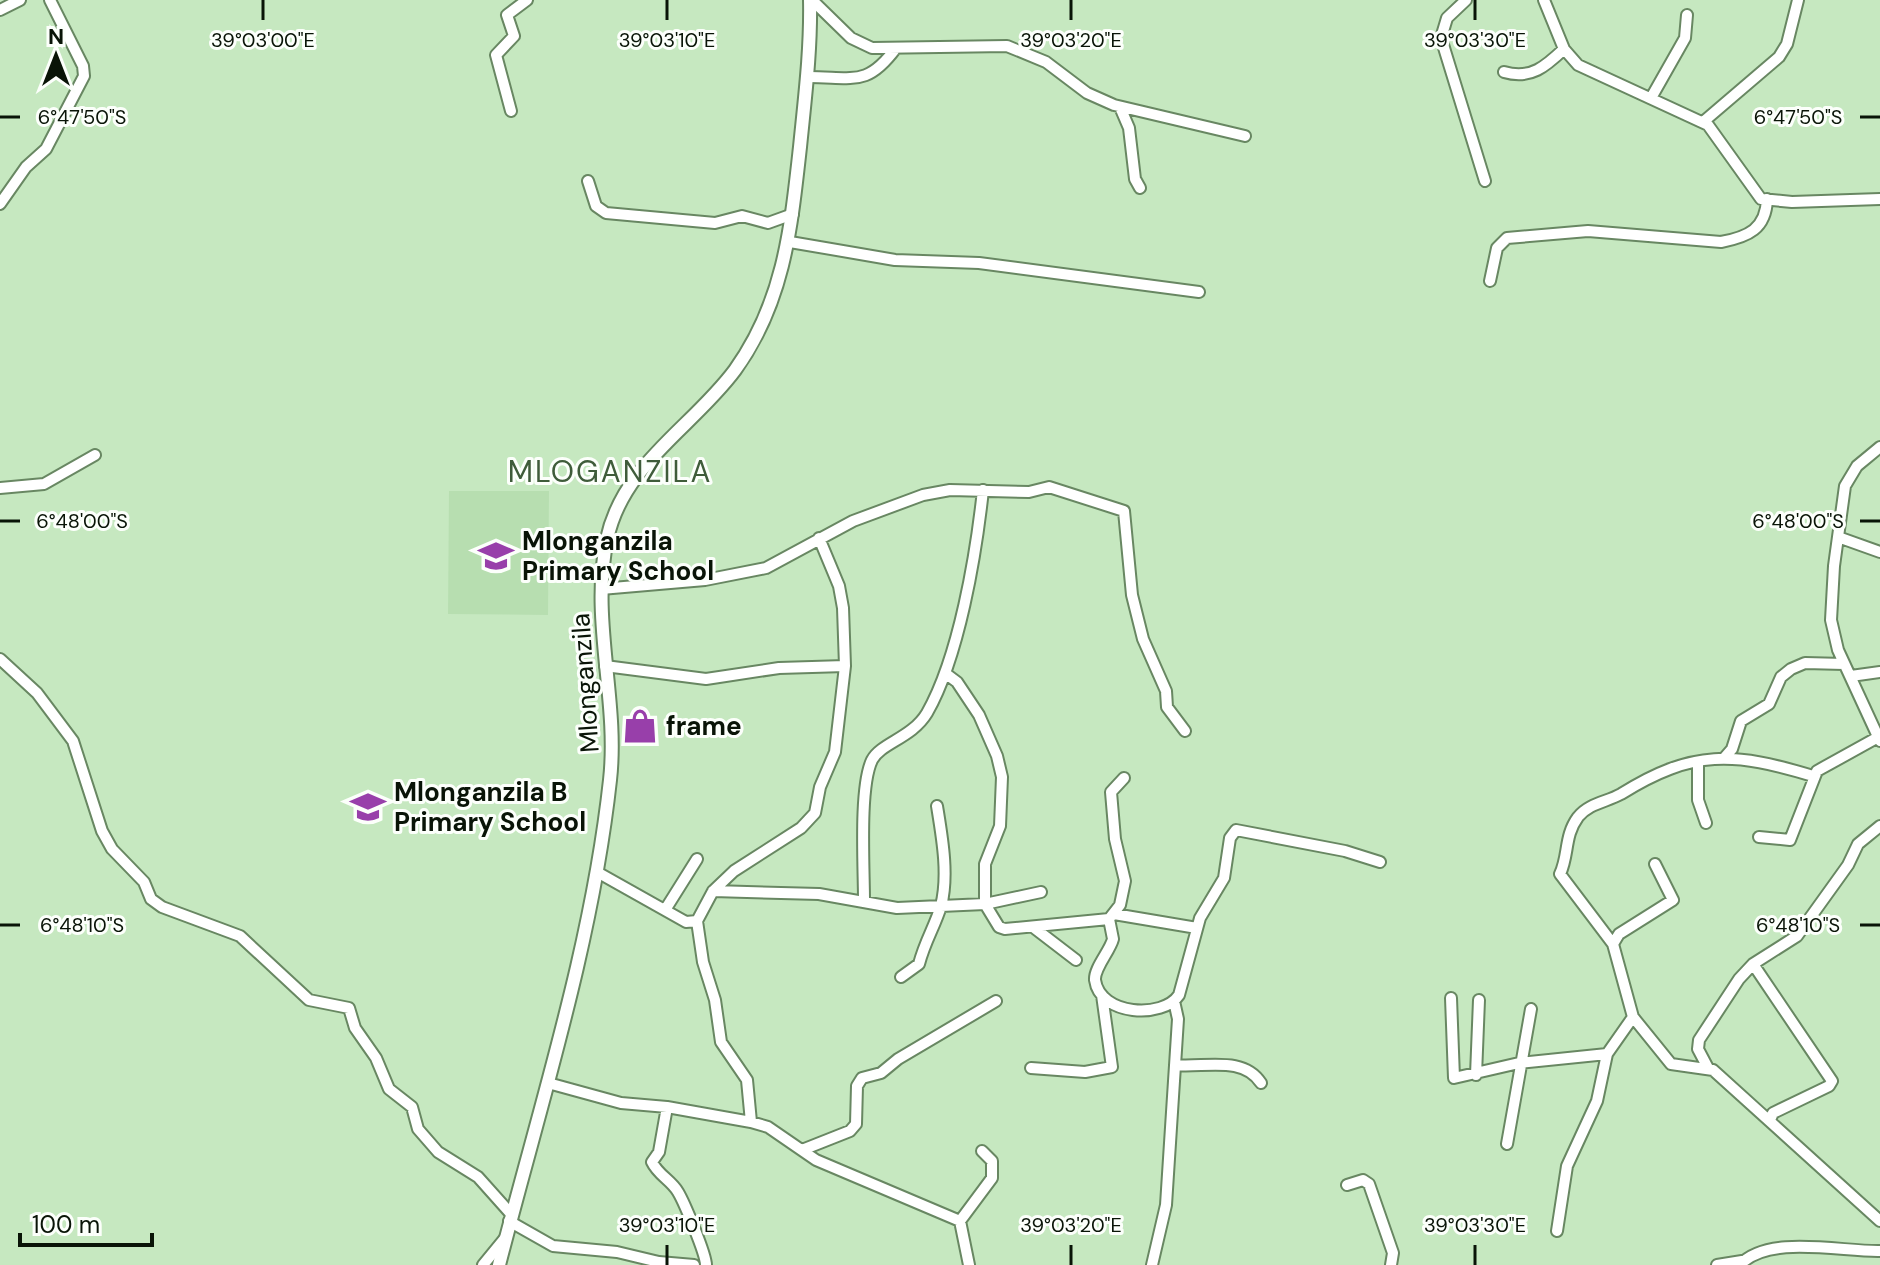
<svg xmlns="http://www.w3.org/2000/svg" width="1880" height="1265" viewBox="0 0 1880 1265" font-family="'DM Sans',sans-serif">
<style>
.built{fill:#b7deb0}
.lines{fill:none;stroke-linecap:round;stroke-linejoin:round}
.minor-casing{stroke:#688762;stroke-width:14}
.tertiary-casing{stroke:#688762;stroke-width:16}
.minor{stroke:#fff;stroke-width:10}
.tertiary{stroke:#fff;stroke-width:12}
.ticks{fill:none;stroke:#091407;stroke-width:3}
.labels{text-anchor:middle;stroke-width:6;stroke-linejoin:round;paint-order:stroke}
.poi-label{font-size:26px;font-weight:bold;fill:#091407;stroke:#fcfffb;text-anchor:start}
.street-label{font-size:26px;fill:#091407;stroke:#fcfffb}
.quarter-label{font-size:30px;letter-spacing:2px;fill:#3f5c3a;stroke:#fcfffb}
.ticks-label{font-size:20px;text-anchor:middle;fill:#091407;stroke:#fcfffb;stroke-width:6;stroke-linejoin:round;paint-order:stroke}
</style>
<rect width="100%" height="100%" fill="#c6e8c0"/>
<!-- built -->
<path class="built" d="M449 491H549L548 615 448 614Z"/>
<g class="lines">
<!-- minor casing -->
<g class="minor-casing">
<path id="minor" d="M812 0 851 38 872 48 1007 46 1046 62 1087 93 1114 105 1245 136
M1466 0 1447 18 1441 38 1485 181
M1544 0 1564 49 1578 65 1708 125 1761 199 1792 202 1880 199
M0 10 20 0
M1504 72C1531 80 1546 66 1564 49
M809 77C854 77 867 87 896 48
M1651 98 1685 38 1687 15
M1120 107 1129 128 1135 179 1140 188
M511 111 496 55 514 36 507 15 527 0
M1703 122 1779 57 1787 44 1798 0
M588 181 596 206 606 213 715 223 742 216 768 223 793 214
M0 204 26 167 46 149 84 76 83 66 50 0
M790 242 895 260 979 263 1199 292
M1490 281 1497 248 1507 238 1588 231 1721 242C1748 237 1766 229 1767 199
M1880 447 1857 466 1845 486 1834 566 1831 620 1838 650 1880 741
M0 488 44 484 95 455
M1838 537 1880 552
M601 589 705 580 766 568 853 521 923 495 950 490 1029 492 1049 487 1124 511 1132 595 1143 639 1166 691 1167 707 1185 731
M0 659 37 693 73 741 102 831 112 849 144 882 151 899 162 907 240 936 309 1000 349 1008 355 1028 376 1058 389 1089 412 1107 418 1129 438 1152 478 1177 511 1214
M605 666 706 679 779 668 845 666
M945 673 957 682 979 715 997 756 1002 777 1000 826 985 864V904L1041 892
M1851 676 1880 672
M1725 757 1732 749 1741 721 1769 704 1781 677 1791 669 1805 663 1844 664
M1698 763V800L1706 823
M1759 837 1790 840 1817 771 1880 736
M1655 864 1673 900 1619 934 1613 944 1633 1017 1671 1064 1713 1070 1880 1221
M597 872 686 922 697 921 713 891 734 871 801 828 815 813 820 787 835 752 845 666 843 608 839 586 819 538
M713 891 819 894 897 908 985 904 999 927 1005 929 1109 919 1120 905 1125 881 1115 839 1111 792 1124 778
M864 900C864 867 859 787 872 760 881 743 912 738 927 713 959 657 976 555 983 490
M665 910 697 859
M1114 914 1197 928
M1109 919 1113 939C1110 951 1094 968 1095 980 1100 1016 1163 1019 1179 995L1200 918 1224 878 1230 838 1236 830 1345 851 1380 862
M697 921 703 962 715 1000 721 1042 747 1080 751 1122
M1033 927 1076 960
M1613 944 1560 874C1569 855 1564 836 1578 817 1589 803 1607 802 1621 794 1693 749 1734 752 1813 776
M1753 964 1832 1081 1829 1086 1773 1113 1770 1120
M901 977 919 964C925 941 935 926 941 906 949 875 942 837 937 806
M1451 998 1454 1078 1519 1063 1607 1054
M1175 1065C1204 1068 1243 1055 1261 1083
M1031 1068 1085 1072 1112 1067 1102 995
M1708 1068 1698 1049 1699 1040 1739 979 1753 964 1797 936 1848 865 1858 844 1880 826
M1476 1075 1479 1000
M548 1083 621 1103 667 1107 751 1122 768 1127 816 1160 960 1221 969 1265
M667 1107 659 1152 652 1162C658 1175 671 1180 678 1192 684 1202 706 1254 706 1265
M1507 1144 1531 1009
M802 1150 850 1131 856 1124 857 1086 862 1078 881 1073 898 1059 996 1001
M1347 1185 1363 1180 1369 1184 1393 1253 1391 1265
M509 1221 553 1246 617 1252 659 1262 694 1265
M960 1221 992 1178V1161L982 1151
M1557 1231 1567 1166 1597 1101 1607 1054 1633 1017
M483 1265 506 1237
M1152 1265 1166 1205 1178 1019 1174 1001
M1717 1265 1742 1261
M1740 1265C1768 1234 1842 1252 1880 1251"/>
</g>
<!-- tertiary casing -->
<g class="tertiary-casing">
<path id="tertiary" d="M499 1265C540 1105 592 945 610 780 619 700 590 620 607 539 623 464 692 428 735 370 784 302 791 228 800 147 805 97 811 50 810 0"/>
</g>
<!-- minor -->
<use href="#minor" class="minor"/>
<!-- tertiary -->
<use href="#tertiary" class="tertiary"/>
</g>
<!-- ticks -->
<path class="ticks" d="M263 0V20M667 0V20M1071 0V20M1475 0V20M0 117H20M1860 117H1880M0 521H20M1860 521H1880M0 925H20M1860 925H1880M667 1245V1265M1071 1245V1265M1475 1245V1265"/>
<!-- icons -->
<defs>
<g id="school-bare" transform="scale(2.76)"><path d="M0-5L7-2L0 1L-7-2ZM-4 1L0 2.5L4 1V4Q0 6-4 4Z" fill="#983faa" stroke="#fcfffb" stroke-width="2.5" paint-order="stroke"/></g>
<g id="shop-bare" transform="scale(2.76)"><path d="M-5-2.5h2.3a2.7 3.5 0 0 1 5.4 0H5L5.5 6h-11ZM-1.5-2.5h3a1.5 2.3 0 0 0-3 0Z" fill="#983faa" stroke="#fcfffb" stroke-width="2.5" paint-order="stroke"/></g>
</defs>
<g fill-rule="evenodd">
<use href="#school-bare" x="496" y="556"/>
<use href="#shop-bare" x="640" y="726"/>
<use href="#school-bare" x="368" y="807"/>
</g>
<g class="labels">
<!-- poi labels -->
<g class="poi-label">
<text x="522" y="550">Mlonganzila<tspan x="522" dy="30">Primary School</tspan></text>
<text x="666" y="735">frame</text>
<text x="394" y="801">Mlonganzila B<tspan x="394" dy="30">Primary School</tspan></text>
</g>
<!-- street labels -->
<g class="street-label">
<text transform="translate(585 683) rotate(-94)" y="9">Mlonganzila</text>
</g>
<!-- quarter labels -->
<g class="quarter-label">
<text x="610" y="482">MLOGANZILA</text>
</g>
</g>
<g class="ticks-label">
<text x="263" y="47">39°03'00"E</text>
<text x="667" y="47">39°03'10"E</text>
<text x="1071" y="47">39°03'20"E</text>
<text x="1475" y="47">39°03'30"E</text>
<text x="82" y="124">6°47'50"S</text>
<text x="1798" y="124">6°47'50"S</text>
<text x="82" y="528">6°48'00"S</text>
<text x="1798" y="528">6°48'00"S</text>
<text x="82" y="932">6°48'10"S</text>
<text x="1798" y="932">6°48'10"S</text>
<text x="667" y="1232">39°03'10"E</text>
<text x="1071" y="1232">39°03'20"E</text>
<text x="1475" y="1232">39°03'30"E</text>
</g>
<!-- north arrow -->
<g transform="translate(56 56)" stroke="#fcfffb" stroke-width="6" paint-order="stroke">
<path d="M0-6L14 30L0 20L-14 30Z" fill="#091407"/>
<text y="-12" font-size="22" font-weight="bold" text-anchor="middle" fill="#091407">N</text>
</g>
<!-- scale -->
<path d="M20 1233v12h132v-12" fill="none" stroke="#091407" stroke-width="4"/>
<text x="32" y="1233" font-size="24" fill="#091407" stroke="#fcfffb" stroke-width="6" paint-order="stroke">100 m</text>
</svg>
